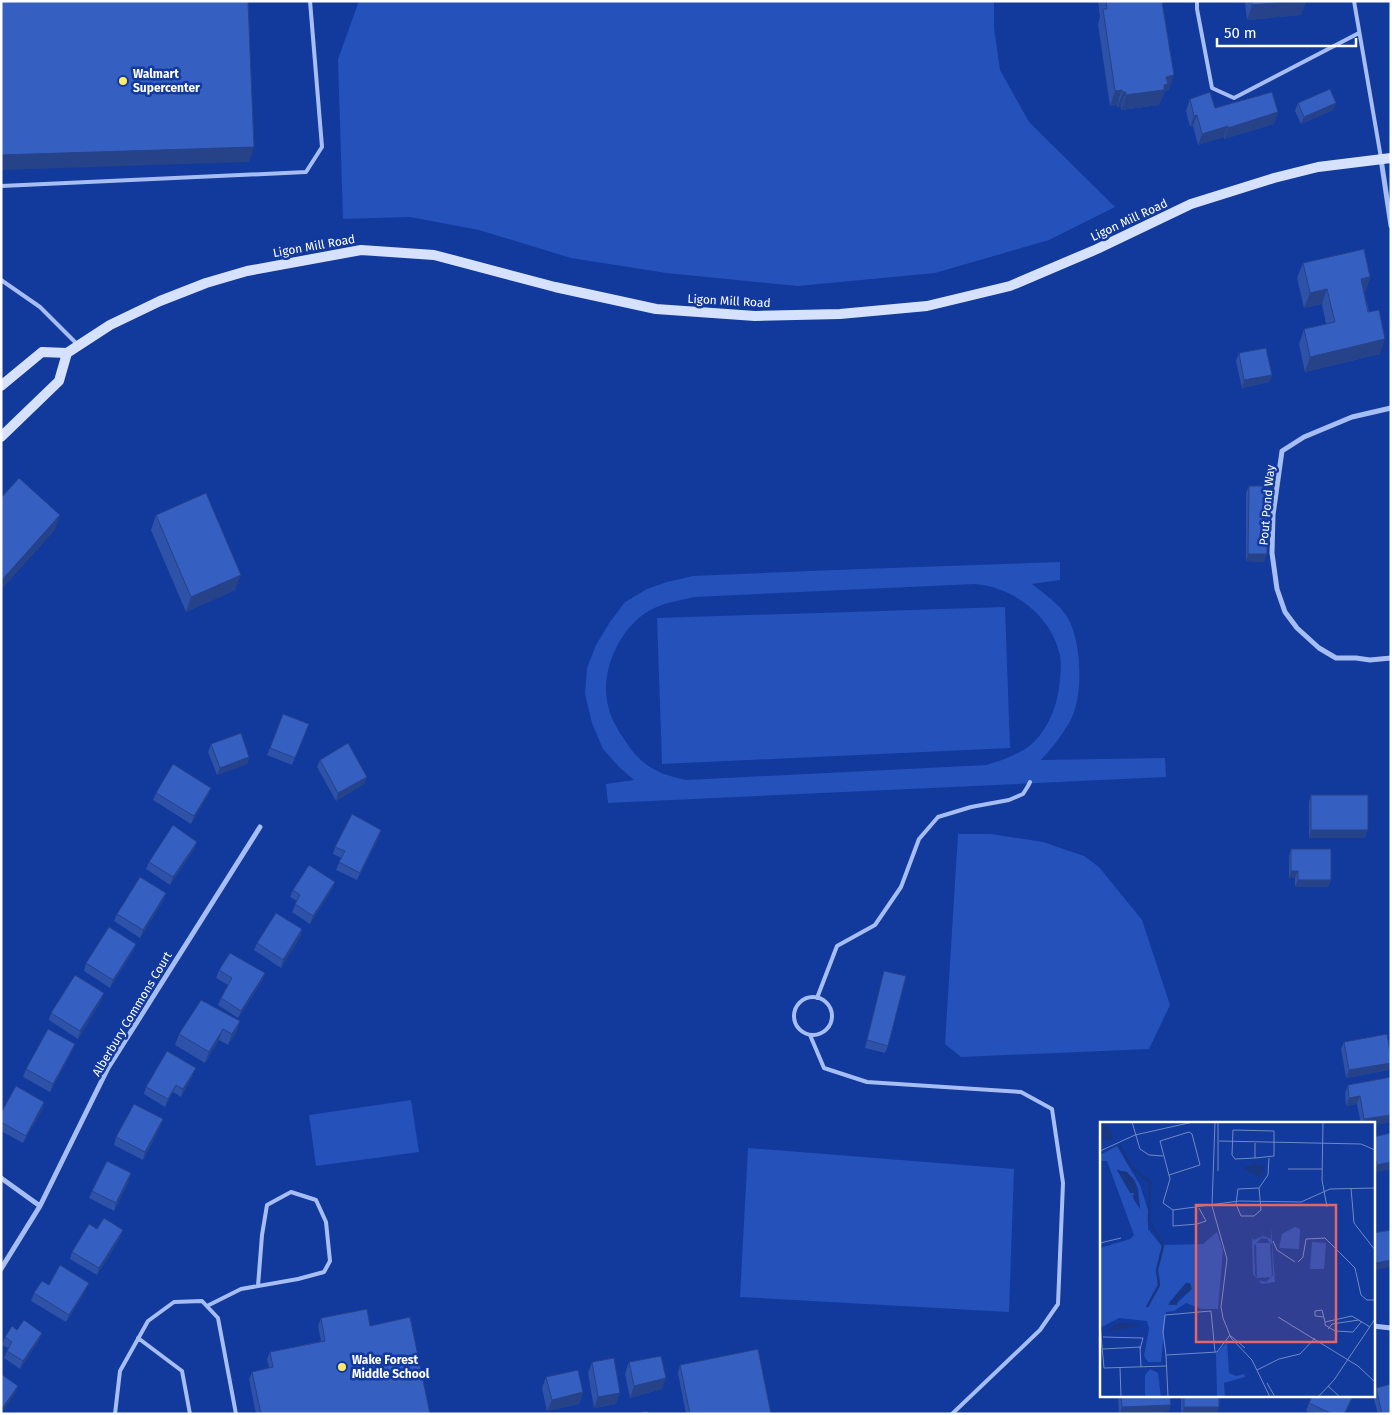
<svg xmlns="http://www.w3.org/2000/svg" width="1392" height="1415" viewBox="0 0 1392 1415" font-family="'Fira Sans',sans-serif">
<style>
.green{fill:#2551ba;fill-rule:evenodd}
.lines{fill:none;stroke-linecap:round;stroke-linejoin:round}
.lane{stroke:#a6bef4;stroke-width:4}
.street{stroke:#a6bef4;stroke-width:5}
.secondary{stroke:#d6e1fd;stroke-width:10}
.wall{fill:#2e52a7}
.shaded-wall{fill:#264288}
.building{fill:#365fc2;stroke:#264288}
.poi-dot{fill:#ffeb69;stroke:#12399c;stroke-width:2}
.labels{text-anchor:middle;stroke-width:5;stroke-linejoin:round;paint-order:stroke}
.poi-label{font-size:12px;font-weight:bold;fill:#fff;stroke:#12399c;text-anchor:start}
.street-label{font-size:12px;fill:#fff;stroke:#12399c}
.inset-river{fill:none;stroke:#183682;stroke-width:2.5}
.inset-road{fill:none;stroke:#7188c4;stroke-width:1}
.view{fill:#e26868;fill-opacity:0.15;stroke:#e26868;stroke-width:2.5}
.inset-edge{fill:none;stroke:#fff;stroke-width:2.5}
</style>
<rect width="100%" height="100%" fill="#12399c"/>
<!-- green -->
<path class="green" d="M359 1H994V28L1000 70 1029 122 1115 207 1049 240 935 273 798 286 666 273 571 258 479 230 410 217 343 219 338 59Z
M1060 562V580L1032 584C1044 594 1060 604 1068 618 1082 643 1084 699 1069 723 1061 737 1051 749 1041 760L1165 758 1166 777 608 803 606 784 634 780 619 767 603 749 592 723 585 694 587 668 596 645 610 622 625 602 647 589 667 582 693 576 834 570ZM975 584C983 585 991 586 998 589 1028 599 1054 625 1060 656 1062 666 1060 677 1059 687 1057 706 1048 728 1034 742 1021 754 1003 760 986 765L686 780C672 777 658 773 647 765 636 757 629 747 622 736 617 728 611 718 609 709 601 683 610 654 625 633 631 625 639 617 647 612 661 603 678 601 694 597Z
M1005 607 1010 748 662 764 657 618Z
M958 834H991L1043 842 1084 856 1099 867 1142 920 1170 1005 1149 1049 961 1057 945 1044Z
M411 1100 419 1152 316 1166 309 1115Z
M748 1148 1014 1169 1009 1312 740 1297Z"/>
<g class="lines">
<!-- lane -->
<path class="lane" d="M1197 1V9L1212 88 1234 98 1359 33
M1354 1 1381 158
M1 186 306 172 322 147 310 1
M1 280 40 307 78 345
M794 1016a19 19 0 1 1 38 0a19 19 0 1 1-38 0Z
M817 998 837 946 875 925 901 887 919 839 938 817 971 807 1009 800 1023 794 1028 786 1030 782
M810 1035 824 1068 867 1082 1021 1092 1052 1109 1063 1183 1058 1304 1040 1330 952 1414
M207 1306 241 1289 298 1279 324 1272 330 1261 326 1222 316 1200 291 1192 267 1205 262 1235 258 1286
M138 1338 182 1371 190 1414
M115 1414 120 1371 148 1321 174 1302 202 1301 218 1318 236 1414"/>
<!-- street -->
<path class="street" d="M1381 159 1391 226
M1391 408 1352 417 1304 437 1282 451 1273 515 1272 553 1277 589 1285 612 1297 628 1319 648 1336 658H1356L1370 660 1391 658
M1 1178 40 1206
M1 1269 40 1206 108 1068 260 827
M1373 1326 1391 1328"/>
<!-- secondary -->
<path class="secondary" d="M1 386 42 352 67 353 110 325 160 301 206 283 247 271 361 250 434 255 555 287 656 309 755 316 840 314 927 306 1010 286 1097 249 1191 204 1274 178 1318 167 1391 158
M1 437 59 381 67 353"/>
</g>
<!-- wall -->
<path class="wall" d="M1098 1H1164L1162 6 1169 90 1165 91 1159 105 1121 110V107H1117V105L1110 106 1098 24 1100 17Z
M1241 1H1306L1301 15 1247 20 1245 2 1241 3Z
M1190 99 1215 108 1278 112 1274 124 1224 139V137L1198 145 1193 126 1190 127 1186 111Z
M1298 103H1336L1333 110 1301 124 1295 111Z
M1303 263 1370 277 1365 292H1364L1380 354 1305 372 1299 344 1304 329 1326 324 1322 304 1304 308 1297 278Z
M1239 353 1272 375 1269 382 1242 388 1236 361Z
M1249 486 1264 562 1246 561V493Z
M156 515 235 590 186 612 151 530Z
M283 714 309 724 292 765 267 755Z
M211 744 249 757 247 764 217 775 208 752Z
M320 760 367 777 364 784 336 801 317 767Z
M211 788 208 795 191 824 153 800 156 793Z
M1311 795 1365 838H1309V802Z
M379 837 357 880 336 870 341 858 333 854 335 847Z
M197 842 194 849 170 885 146 869 149 862Z
M1291 849 1331 880 1328 887H1295V878H1289V856Z
M332 889 310 924 292 912 297 901 290 897 293 890Z
M166 893 163 901 140 938 114 921 117 914Z
M302 929 300 937 281 968 254 950 257 943Z
M136 944 133 951 110 988 84 971 86 963Z
M219 970 265 973 262 981 238 1018 218 1005 221 998 228 985 216 978Z
M884 971 888 1046 885 1053 865 1048 882 979Z
M104 993 101 1001 78 1039 49 1020 51 1013Z
M240 1021 236 1033 228 1045 219 1040 205 1063 175 1045 179 1034Z
M1344 1042 1389 1070 1346 1078 1341 1049Z
M72 1051 50 1092 23 1077 26 1069Z
M193 1075 181 1097 173 1092 165 1107 144 1094 146 1087Z
M1391 1077V1122L1373 1125V1124H1361L1357 1104 1346 1106 1345 1093 1348 1085Z
M44 1102 42 1110 23 1143 1 1131V1113Z
M163 1119 160 1127 143 1160 114 1145 116 1137Z
M1391 1133V1169L1374 1172 1373 1137Z
M129 1181 114 1211 89 1198 92 1191Z
M97 1229 120 1238 97 1275 70 1259 72 1252Z
M1391 1230 1374 1270 1373 1233Z
M49 1285 86 1290 66 1322 31 1301 34 1293Z
M321 1318 370 1326 430 1414H256L249 1379 252 1372 269 1368 267 1359 270 1352 321 1341 318 1326Z
M17 1330 42 1333 39 1340 20 1369 4 1358 8 1348 2 1345 5 1337Z
M592 1362 616 1404 594 1408 588 1373Z
M629 1362 662 1389 630 1398 625 1374Z
M680 1365 771 1414H686L678 1373Z
M546 1377 583 1392 579 1404 547 1411 542 1388Z
M1376 1388 1391 1414H1378L1373 1396Z
M1118 1396H1170L1171 1405 1168 1412 1143 1414H1119Z
M1181 1396H1219L1217 1414H1181Z
M1353 1396 1345 1414H1313L1306 1411 1309 1403Z"/>
<!-- shaded-wall -->
<path class="shaded-wall" d="M1298 1H1306L1301 15 1247 20 1252 5Z
M1174 75 1169 90 1165 91 1159 105 1121 110 1126 95 1166 77Z
M1122 90 1117 105 1110 106 1115 91Z
M1123 92H1126L1121 107H1117Z
M1336 103 1333 110 1301 124 1304 117Z
M1278 112 1274 124 1224 139 1228 128Z
M1197 115 1193 126 1190 127 1194 116Z
M1228 126 1224 137 1198 145 1202 134Z
M254 147 249 162 1 170V155Z
M1370 277 1365 292 1355 294 1361 279Z
M1327 289 1322 304 1304 308 1310 293Z
M1385 339 1380 354 1305 372 1310 357Z
M1272 375 1269 382 1242 388 1244 380Z
M60 515 55 530 1 590 2 580Z
M1248 554H1267L1264 562 1246 561Z
M241 575 235 590 186 612 191 597Z
M249 757 247 764 217 775 220 768Z
M367 777 364 784 336 801 338 793Z
M211 788 208 795 191 824 194 816Z
M381 830 379 837 357 880 360 873Z
M1311 830H1368L1365 838H1309Z
M197 842 194 849 170 885 173 877Z
M1291 871H1298L1295 878H1289Z
M1298 880H1331L1328 887H1295Z
M335 882 332 889 310 924 313 916Z
M166 893 163 901 140 938 143 930Z
M302 929 300 937 281 968 283 960Z
M136 944 133 951 110 988 113 980Z
M265 973 262 981 238 1018 241 1011Z
M104 993 101 1001 78 1039 80 1031Z
M240 1021 236 1033 228 1045 232 1034Z
M223 1029 219 1040 205 1063 209 1052Z
M75 1044 72 1051 50 1092 53 1084Z
M1391 1063 1389 1070 1346 1078 1349 1070Z
M196 1068 193 1075 181 1097 183 1089Z
M176 1085 173 1092 165 1107 168 1099Z
M1360 1096 1357 1104 1346 1106 1349 1098Z
M44 1102 42 1110 23 1143 26 1136Z
M1391 1115V1122L1373 1125V1124H1362L1364 1119Z
M163 1119 160 1127 143 1160 145 1152Z
M1391 1162V1169L1374 1172 1377 1165Z
M131 1173 129 1181 114 1211 116 1203Z
M123 1230 120 1238 97 1275 99 1268Z
M1391 1260V1267L1374 1270 1376 1263Z
M89 1283 86 1290 66 1322 69 1315Z
M42 1333 39 1340 20 1369 23 1361Z
M666 1378 662 1389 630 1398 634 1386Z
M18 1386 15 1394 1 1414V1410Z
M583 1392 579 1404 547 1411 552 1400Z
M620 1393 616 1404 594 1408 598 1397Z
M1171 1405 1168 1412 1120 1414 1122 1407Z
M1184 1407H1219L1217 1414H1182Z"/>
<!-- building -->
<path class="building" d="M1 1H248L254 147 1 155Z
M1106 1H1162V2L1174 75 1166 77 1168 84 1164 85V90L1126 95V92H1123L1122 90 1115 91 1103 9H1107Z
M1252 1H1298L1252 5Z
M1330 89 1336 103 1304 117 1298 103Z
M1210 92 1215 108 1272 92 1278 112 1228 128V126L1202 134 1197 115 1194 116 1190 99Z
M1364 249 1370 277 1361 279 1368 312 1379 310 1385 339 1310 357 1304 329 1335 322 1327 289 1310 293 1303 263Z
M1266 348 1272 375 1244 380 1239 353Z
M19 478 60 515 2 580 1 498Z
M1249 486H1268L1267 554H1248Z
M206 493 241 575 191 597 156 515Z
M283 714 309 724 295 758 270 748Z
M241 733 249 757 220 768 211 744Z
M348 743 367 777 338 793 320 760Z
M173 764 211 788 194 816 156 793Z
M1311 795H1368V830H1311Z
M352 814 381 830 360 873 339 862 345 851 335 847Z
M173 825 197 842 173 877 149 862Z
M1291 849H1331V880H1298V871H1291Z
M309 865 335 882 313 916 295 904 300 895 293 890Z
M140 877 166 893 143 930 117 914Z
M276 913 302 929 283 960 257 943Z
M109 927 136 944 113 980 86 963Z
M230 953 265 973 241 1011 221 998 232 978 219 970Z
M884 971 906 976 888 1046 867 1040Z
M75 975 104 993 80 1031 51 1013Z
M201 1000 240 1021 232 1034 223 1029 209 1052 179 1034Z
M48 1029 75 1044 53 1084 26 1069Z
M1387 1034 1391 1057V1063L1349 1070 1344 1042Z
M167 1051 196 1068 183 1089 176 1085 168 1099 146 1087Z
M1391 1077V1115L1364 1119 1360 1096 1349 1098 1348 1085Z
M16 1086 44 1102 26 1136 1 1122V1113Z
M134 1104 163 1119 145 1152 116 1137Z
M1391 1133V1162L1377 1165 1373 1150V1137Z
M107 1161 131 1173 116 1203 92 1191Z
M104 1218 123 1230 99 1268 72 1252 89 1224 97 1229Z
M1391 1230V1260L1376 1263 1373 1246V1233Z
M60 1265 89 1283 69 1315 34 1293 42 1281 49 1285Z
M367 1309 370 1326 410 1317 430 1414H261L252 1372 273 1367 270 1352 325 1341 321 1318Z
M24 1320 42 1333 23 1361 7 1351 12 1342 5 1337 12 1326 17 1330Z
M758 1349 771 1414H690L680 1365Z
M661 1356 666 1378 634 1386 629 1362Z
M614 1358 620 1393 598 1397 592 1362Z
M578 1370 583 1392 552 1400 546 1377Z
M1 1374 18 1386 1 1410Z
M1391 1384V1414H1382L1376 1388Z
M1121 1396H1170L1171 1405 1122 1407Z
M1184 1396H1219V1407H1184Z
M1312 1396H1353L1344 1414H1332L1309 1403Z
M647 1411 648 1414H633Z"/>
<!-- markers -->
<g class="poi-dot">
<circle cx="123" cy="81" r="5"/>
<circle cx="342" cy="1367" r="5"/>
</g>
<g class="labels">
<!-- poi labels -->
<g class="poi-label">
<text x="133" y="78">Walmart<tspan x="133" dy="14">Supercenter</tspan></text>
<text x="352" y="1364">Wake Forest<tspan x="352" dy="14">Middle School</tspan></text>
</g>
<!-- street labels -->
<g class="street-label">
<text transform="translate(1129 220) rotate(-25)" y="4">Ligon Mill Road</text>
<text transform="translate(314 246) rotate(-10)" y="4">Ligon Mill Road</text>
<text transform="translate(729 301) rotate(3)" y="4">Ligon Mill Road</text>
<text transform="translate(1267 505) rotate(-85)" y="4">Pout Pond Way</text>
<text transform="translate(132 1014) rotate(-59)" y="4">Alberbury Commons Court</text>
</g>
</g>
<!-- overview -->
<g transform="translate(1100 1122)">
<rect width="275" height="275" fill="#12399c"/>
<path d="M17 24 40 63 48 88V107L61 123 103 122 117 110 123 128 118 187H102L86 181 74 189 66 190 61 240H48L44 234 49 207 47 199 19 196 2 205 0 198V126L30 117 34 113 7 39H0V33ZM17 47 33 56 38 66 40 87 33 76 34 71ZM86 161H90L91 168 77 181H69ZM171 105 175 160 162 162 153 152 152 116 154 118 163 114 171 117ZM161 116 167 117 172 123 173 153 166 160 158 158 155 152 154 124ZM195 105 200 107 199 127 179 126 182 112ZM212 120 226 121 224 147H210ZM156 121H170L172 155 157 156ZM127 220 129 251 136 254 144 252 145 255 124 261 125 275H117L116 232ZM50 247 58 251 61 275H45V253Z" fill="#2551ba" fill-rule="evenodd"/>
<path d="M0 0 10 6 13 18 0 16ZM155 42 165 44 160 56 143 46ZM17 48 27 50 35 59 40 87 33 76 34 71H30ZM86 161H90L92 167 78 177 77 183H68ZM18 201 38 202 40 204 7 210Z" fill="#183682"/>
<path class="inset-river" d="M19 23 31 45 50 60 49 99 63 124 57 148 59 163 47 185"/>
<path class="inset-road" d="M32 0 40 27 49 33 63 34M115 0 112 84 127 137 121 185 123 196 131 216 152 238 170 275M223 0 222 58 227 85M119 19 261 22 275 28M0 29 35 13 93 0M155 36 174 34V9L133 8 132 33 135 37 155 36V21M188 47H222M118 49V0M69 53 100 43 92 12 89 10 60 19 70 57 63 81 73 88 139 79 201 80 230 67 275 66M159 66 138 67 136 82 141 94H154L161 88 159 66 168 53 169 36M251 66 254 101 275 128M73 88V104L97 102 106 99 99 86M173 119 177 128 195 140M0 121 21 116M198 140 203 135 206 117 225 116 255 146 261 173 267 178H275M178 195 258 244 275 260M223 195 215 194V189L222 188 225 200V203L235 209 253 210 262 199M225 200 252 194 270 205M0 202 4 246 66 244M228 207 232 202 259 198M131 214 145 226M3 215 43 216 40 227M3 227 40 225 41 245M66 233 63 210 65 193 111 189 115 230M20 246 21 275M157 248 179 237 200 232 215 216M167 261 175 275M228 264 240 275M68 275 66 233 117 230 130 213M218 275 234 258 275 197"/>
<path class="view" d="M96 83H236V220H96Z"/>
<rect width="275" height="275" class="inset-edge"/>
</g>
<!-- border -->
<rect width="1392" height="1415" fill="none" stroke="#ffffff" stroke-width="5"/>
<!-- scale -->
<path d="M1217 38v8h139v-8" fill="none" stroke="#ffffff" stroke-width="2.5"/>
<text x="1224" y="38" font-size="15" fill="#ffffff" stroke="#12399c" stroke-width="4" paint-order="stroke">50 m</text>
</svg>
